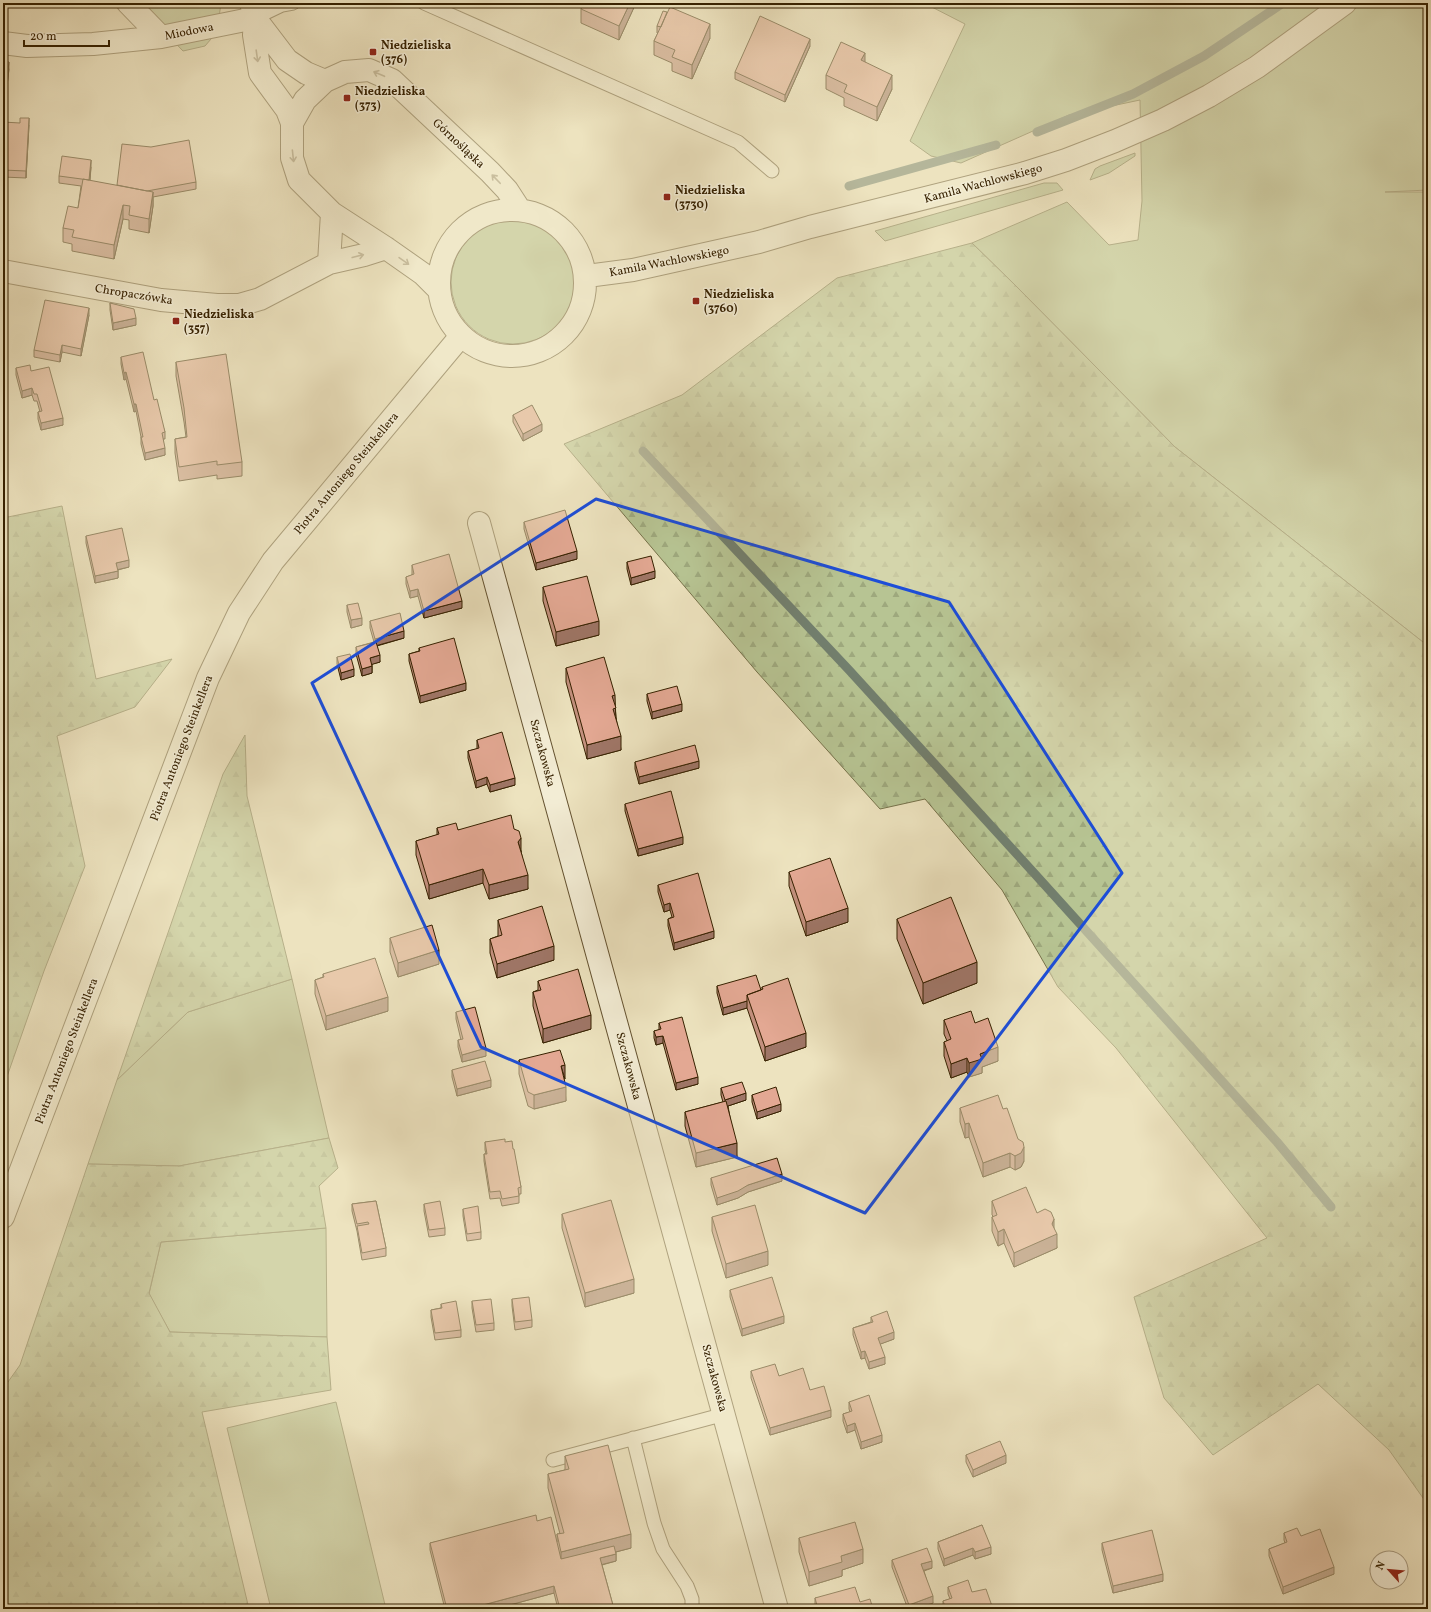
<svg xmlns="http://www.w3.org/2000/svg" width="1431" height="1612" viewBox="0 0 1431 1612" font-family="Vollkorn,serif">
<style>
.grass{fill:#b7c493;stroke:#76724a}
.forest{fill:url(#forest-firs);stroke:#76724a}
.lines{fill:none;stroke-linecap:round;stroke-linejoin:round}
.stream{stroke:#727f6e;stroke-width:9}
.service-casing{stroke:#645230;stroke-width:15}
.minor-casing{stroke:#645230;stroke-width:24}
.tertiary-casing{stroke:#645230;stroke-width:24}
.service{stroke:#f3edd5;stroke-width:13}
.minor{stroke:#f3edd5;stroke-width:22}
.tertiary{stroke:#f3edd5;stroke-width:22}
.wall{fill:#c3907e;stroke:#362100}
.shaded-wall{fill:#9f7667;stroke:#362100}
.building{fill:#e3a893;stroke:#362100}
.oneway{stroke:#9e9175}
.marked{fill:none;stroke:#1d4ed8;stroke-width:3;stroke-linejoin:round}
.poi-dot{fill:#8f2418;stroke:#f3edd5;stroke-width:1.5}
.labels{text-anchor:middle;stroke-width:3;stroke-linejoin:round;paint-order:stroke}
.street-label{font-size:12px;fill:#362100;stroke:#f3edd5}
.poi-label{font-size:12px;font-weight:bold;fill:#362100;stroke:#f3edd5;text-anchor:start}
</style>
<defs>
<pattern id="forest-firs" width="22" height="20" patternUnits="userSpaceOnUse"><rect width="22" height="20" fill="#b7c493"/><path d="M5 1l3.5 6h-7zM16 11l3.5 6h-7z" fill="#9ea87d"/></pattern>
</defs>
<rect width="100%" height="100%" fill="#ede3bf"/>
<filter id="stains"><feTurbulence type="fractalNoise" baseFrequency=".005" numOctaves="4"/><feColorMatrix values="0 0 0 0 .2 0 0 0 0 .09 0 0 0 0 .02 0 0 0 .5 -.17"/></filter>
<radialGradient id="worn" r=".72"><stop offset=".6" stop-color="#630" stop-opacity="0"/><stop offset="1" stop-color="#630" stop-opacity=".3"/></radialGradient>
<!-- grass -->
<path class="grass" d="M137 3H221L217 32 205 46 183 51Z
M924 3H1428V190L1385 192H1428V646L1175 447 1015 285 972 243 1067 202 1109 245 1138 240 1142 201 1140 100 1069 115 961 163 931 156 910 141 965 24Z
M1135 153V156L1109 173 1090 180 1095 169 1100 166Z
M1044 183H1057L1063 190 885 241 875 231Z
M451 282a62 62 0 1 1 124 0a62 62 0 1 1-124 0Z
M292 979 329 1138 179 1166 88 1164 117 1080 188 1012Z
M326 1228 327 1337 170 1332 149 1294 161 1242Z
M336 1402 386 1609H271L227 1428Z"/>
<!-- forest -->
<path class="forest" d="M972 243 1015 285 1175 447 1428 646V1505L1389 1450 1318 1384 1213 1455 1164 1398 1134 1297 1267 1238 1116 1048 1058 987 1002 890 925 799 880 809 757 672 564 444 682 395 837 278Z
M62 506 96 679 172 659 135 707 57 736 85 866 44 971 3 1088V518Z
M245 735 247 796 292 979 188 1012 117 1080 223 774Z
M329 1138 338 1168 319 1186 326 1228 161 1242 149 1293 170 1332 327 1337 331 1390 202 1412 249 1609H3V1389L20 1365 88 1164 179 1166Z"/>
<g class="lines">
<!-- stream -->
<path class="stream" d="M1037 132 1133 94 1204 56 1283 3
M849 186 996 145
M643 451 849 670 1034 873 1277 1142 1331 1207"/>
<!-- service casing -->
<g class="service-casing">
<path id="service" d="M424 3 738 142 772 171
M255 18 282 5 293 3
M633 1438 654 1523 663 1549 687 1586 692 1599V1609
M553 1460 725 1414"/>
</g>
<!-- minor casing -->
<g class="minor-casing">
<path id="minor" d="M128 3 161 37
M3 43 27 46 93 44 161 37 255 18
M479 523 777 1609"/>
</g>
<!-- tertiary casing -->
<g class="tertiary-casing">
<path id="tertiary" d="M251 3 255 18 254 35 260 73 287 110 292 123
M255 18 287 60 306 73 325 81
M439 283a73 73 0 1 1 146 0a73 73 0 1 1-146 0Z
M329 263 332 213
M3 271 161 300 217 305H239L260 299 329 263 364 255 386 248
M587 276 633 270 759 242 810 227 1025 173 1066 160 1115 141 1163 120 1209 96 1257 67 1345 3
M438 289 423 274 386 248 332 213 299 180 292 158V123L305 100 325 81 345 72 369 70 392 80 490 172 507 190 520 210
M3 1217 208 678 239 613 273 561 460 337"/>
</g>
<!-- service -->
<use href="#service" class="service"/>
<!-- minor -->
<use href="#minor" class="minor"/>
<!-- tertiary -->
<use href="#tertiary" class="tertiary"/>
</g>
<!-- wall -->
<path class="wall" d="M584 3H636L619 40 581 23V9Z
M657 26 710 38 692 79 672 71V63L654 55V41L658 33H657Z
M810 46 785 102 735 79V72Z
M3 61 9 69 6 94 3 93Z
M865 62 892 89 877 121 844 106V98L826 89V75Z
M3 122 29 125 26 178 3 177Z
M91 167 90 181 117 186 196 182V189L153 197V206L149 233 129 229V220L123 219 114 259 72 251V244L63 242V228L78 208 81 186 59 183V176Z
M110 303 136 325 113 330 110 310Z
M89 315 81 356 62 352 60 362 34 357V350Z
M121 357 154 400 165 432V439H163L165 455 145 460 141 444V437L136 411 134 412 126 379 124 380 121 364Z
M176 362 242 462V476L217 479V475L179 481 175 453V439L186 437 184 422 176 376Z
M16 368 31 371 63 425 41 430 38 419V412H40L37 401H34L32 395 22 398 16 375Z
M513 415 542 431 523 441 513 422Z
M524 522 577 559 536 570 524 529Z
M86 536 129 567 118 570V578L95 583 86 543Z
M627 562 655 578 631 585 627 569Z
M412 565 462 608 424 618 418 596 410 598 406 584V577L412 575Z
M543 587 599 635 556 646 543 601Z
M347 605 362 625 351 628 347 612Z
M370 621 404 638 377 646 380 662 372 664V673L362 676 356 654V647L374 642 370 628Z
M419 648 466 690 420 703 409 661V654L419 651Z
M337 657 354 676 341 680 337 664Z
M566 668 615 706 616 717 621 750 587 759 566 682Z
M647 694 682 711 652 719 647 701Z
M477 740 515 785 490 792 487 784 476 788 468 758V751L477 749Z
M635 762 699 768 639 784 635 769Z
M625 804 683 844 638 856 625 811Z
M437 828 458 830 514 829 521 851 528 889 489 899 483 883 429 899 416 855V841L437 835Z
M789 872 848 922 806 936 789 886Z
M658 885 714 938 674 950 668 926V919L672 917 670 910 664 912 658 892Z
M897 919 977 983 923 1004 897 939Z
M498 920 554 960 497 978 490 953V939L498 936Z
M390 938 439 964 398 977 390 952Z
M323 974 388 1011 326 1030 315 994V980L323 977Z
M538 981 591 1029 543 1043 533 1006V992L538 990Z
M717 986 761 990H762V987L806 1047 765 1061 747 1008 723 1015 717 993Z
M456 1012 486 1056 462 1062 458 1047V1040H461L456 1019Z
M944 1020 975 1023 998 1061 982 1067V1073L969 1077 967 1072 951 1078 944 1056V1042L947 1041 944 1034Z
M659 1023 698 1084 676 1090 663 1043 656 1045 654 1038V1031L659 1030Z
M519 1060 564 1079 566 1101 534 1109 528 1106 519 1074Z
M452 1070 491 1087 457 1096 452 1077Z
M721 1088 746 1100 728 1106 737 1157 696 1167 685 1126V1112L723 1102 721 1095Z
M752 1095 781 1111 757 1119 752 1102Z
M960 1108 1024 1161 1021 1167 1015 1170 1010 1167 983 1177 969 1137 965 1138 960 1122Z
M485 1142H505L513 1149 521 1187V1194H519V1203L502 1206 500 1198 490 1199 484 1161V1154H486L485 1150Z
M711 1178 782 1181 748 1192 738 1198 717 1205 711 1185Z
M376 1201 386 1248V1256L362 1260 357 1231 352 1211V1204Z
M992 1201 1037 1213 1054 1229 1057 1248 1014 1267 1004 1243 998 1246 992 1231V1217L993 1216 992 1215Z
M424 1204 445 1228V1235L429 1237 424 1211Z
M463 1209 481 1232V1239L467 1241 463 1216Z
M562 1214 634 1293 585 1307 562 1228Z
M712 1217 768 1265 726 1278 712 1231Z
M730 1290 784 1323 742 1336 730 1297Z
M512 1299 532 1320V1327L515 1330 512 1306Z
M472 1301 494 1323V1330L476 1332 472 1308Z
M441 1304 461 1330V1337L435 1340 431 1317V1310L441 1308Z
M871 1317 894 1339 880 1344 885 1364 869 1369 865 1358 861 1359 853 1335V1328L871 1322Z
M751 1371 779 1376 810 1390 831 1417 770 1435 751 1378Z
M849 1402 882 1442 861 1449 855 1430 847 1433 843 1421V1414L850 1412 849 1409Z
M966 1455 1006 1463 973 1477 966 1462Z
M565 1456 631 1548 616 1552V1561L602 1565 614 1609H558L554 1593 495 1609H445L430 1550V1543L537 1521 557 1542V1534H560L548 1488V1474L565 1470Z
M982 1525 991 1554 975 1559 973 1555 944 1566 938 1549V1542Z
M1284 1533 1301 1536 1334 1574 1283 1594 1269 1556V1549L1285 1543 1284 1540Z
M799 1538 863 1563 842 1570V1576L809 1586 799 1552Z
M1102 1543 1163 1581 1113 1593 1102 1550Z
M892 1560 932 1568 924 1571 933 1603 916 1609H908L892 1567Z
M948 1587 972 1592 993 1609H943V1601L950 1599 948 1594Z
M815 1598 860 1602 873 1609H816L815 1605Z"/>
<!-- shaded-wall -->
<path class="shaded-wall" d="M630 3H636L619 40V26Z
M710 24V38L692 79V65Z
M810 39V46L785 102V95Z
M865 53V67L861 60Z
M9 62V69L6 94V87Z
M892 75V89L877 121V107Z
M29 118V125L26 178V171Z
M91 160V167L89 187V180Z
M153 192V206L149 233V219Z
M123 205V219L114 259V245Z
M89 308V315L81 356V349Z
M136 318V325L113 330V323Z
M62 345V352L60 362V355Z
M126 372V379L124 380V373Z
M32 388V395L22 398V391Z
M134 404H136V411L134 412Z
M63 418V425L41 430V423Z
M542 424V431L523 441V434Z
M165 448V455L145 460V453Z
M577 551V559L536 570V563Z
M129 560V567L116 570V563Z
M118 571V578L95 583V576Z
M655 571V578L631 585V578Z
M418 589V596L410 598V591Z
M462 601V608L424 618V611Z
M362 618V625L351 628V620Z
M599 621V635L556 646V632Z
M404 631V638L375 646V639Z
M380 655V662L370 665V658Z
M372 666V673L362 676V669Z
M354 669V676L341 680V673Z
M466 683V690L420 703V696Z
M615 695 616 722 613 723 612 696Z
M682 704V711L652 719V712Z
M621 736V750L587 759V745Z
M699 761V768L639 784V777Z
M487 777V784L476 788V781Z
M515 778V785L490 792V785Z
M683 837V844L638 856V849Z
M521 838V852L518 842Z
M483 869V883L429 899V885Z
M528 875V889L489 899V885Z
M670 903V910L664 912V905Z
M848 908V922L806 936V922Z
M714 931V938L674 950V943Z
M554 946V960L497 978V964Z
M439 950V964L398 977V963Z
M977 962V983L923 1004V983Z
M388 997V1011L326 1030V1016Z
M747 1001V1008L723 1015V1008Z
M591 1015V1029L543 1043V1029Z
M806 1033V1047L765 1061V1047Z
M663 1036V1043L656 1045V1037Z
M998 1047V1061L982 1067V1073L969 1077V1063L980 1054Z
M486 1048V1056L462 1062V1055Z
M967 1058V1072L951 1078V1064Z
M565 1065V1079L561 1066Z
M698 1077V1084L676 1090V1083Z
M491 1080V1087L457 1096V1089Z
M566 1087V1101L534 1109V1095Z
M746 1093V1100L725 1107V1100Z
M781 1104V1111L757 1119V1112Z
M969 1123V1137L965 1138V1124Z
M737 1143V1157L696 1167V1153Z
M1024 1147V1161L1021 1167 1015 1170V1156Z
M1010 1153V1167L983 1177V1163Z
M782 1174V1181L748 1192 738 1198 717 1205V1198L748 1185Z
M1054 1219V1233L1057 1234V1248L1014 1267V1253L1052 1224Z
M1004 1229V1243L998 1246V1232Z
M768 1251V1265L726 1278V1264Z
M634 1279V1293L585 1307V1293Z
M784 1316V1323L742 1336V1329Z
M894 1332V1339L878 1345V1338Z
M865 1351V1358L861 1359V1352Z
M885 1357V1364L869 1369V1362Z
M831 1410V1417L770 1435V1428Z
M855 1423V1430L847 1433V1426Z
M882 1435V1442L861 1449V1442Z
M1006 1455V1463L973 1477V1470Z
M631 1534V1548L561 1566V1552Z
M991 1547V1554L975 1559V1552Z
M973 1548V1555L944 1566V1559Z
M863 1549V1563L842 1570V1576L809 1586V1572L841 1556Z
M616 1554V1561L600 1565V1558Z
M932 1561V1568L921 1571V1564Z
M1334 1567V1574L1283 1594V1587Z
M1163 1574V1581L1113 1593V1586Z
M554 1586V1593L495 1609H468Z
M933 1596V1603L916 1609H909V1605Z"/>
<!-- building -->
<path class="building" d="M584 3H630L619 26 581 9Z
M670 7 710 24 692 65 672 57 675 50 654 41Z
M663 11 667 12 661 27 657 26Z
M760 16 810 39 785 95 735 72Z
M841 42 865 53 861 60 892 75 877 107 844 92 847 85 826 75Z
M3 61 9 62 6 87 3 86Z
M20 118H29L26 171 3 170V122L20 123Z
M189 140 196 182 147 191 117 185 122 144 151 147Z
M62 156 91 160 89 180 59 176Z
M83 179 153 192 149 219 129 215 130 206 123 205 114 245 72 237 74 230 63 228 68 206 78 208Z
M45 300 89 308 81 349 62 345 60 355 34 350Z
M110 303 134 309 136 318 113 323Z
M143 352 154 400 157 399 165 432 162 433 165 448 145 453 141 437H143L136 404H134L126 372 124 373 121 357Z
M226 354 242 462 217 465V461L179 467 175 439 187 437 184 408 176 362Z
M30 365 31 371 49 367 63 418 41 423 38 412 42 411 37 394H34L32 388 22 391 16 368Z
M532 405 542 424 523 434 513 415Z
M565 510 577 551 536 563 524 522Z
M122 528 129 560 116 563 118 571 95 576 86 536Z
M449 554 462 601 424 611 418 589 410 591 406 577 414 574 412 565Z
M651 556 655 571 631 578 627 562Z
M587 576 599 621 556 632 543 587Z
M358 603 362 618 351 620 347 605Z
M400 613 404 631 375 639 370 621Z
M454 638 466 683 420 696 409 654 420 651 419 648Z
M376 642 380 655 370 658 372 666 362 669 356 647Z
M350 654 354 669 341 673 337 657Z
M604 657 615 695 612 696 616 708 613 709 621 736 587 745 566 668Z
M677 686 682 704 652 712 647 694Z
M502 732 515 778 490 785 487 777 476 781 468 751 479 748 477 740Z
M695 745 699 761 639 777 635 762Z
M671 791 683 837 638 849 625 804Z
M511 815 514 829 519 831 521 838 518 842 528 875 489 885 483 869 429 885 416 841 439 834 437 828 456 823 458 830Z
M830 858 848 908 806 922 789 872Z
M698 873 714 931 674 943 668 919 674 917 670 903 664 905 658 885Z
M951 897 977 962 923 983 897 919Z
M542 906 554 946 497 964 490 939 502 935 498 920Z
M432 925 439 950 398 963 390 938Z
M375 958 388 997 326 1016 315 980 324 977 323 974Z
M578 969 591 1015 543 1029 533 992 541 990 538 981Z
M756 975 761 990 747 995V1001L723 1008 717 986Z
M788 978 806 1033 765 1047 747 995 763 989 762 987Z
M475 1007 486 1048 462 1055 458 1040 463 1039 456 1012Z
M971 1011 975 1023 988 1018 998 1047 980 1054 982 1059 969 1063 967 1058 951 1064 944 1042 951 1039 944 1020Z
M682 1017 698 1077 676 1083 663 1036 656 1037 654 1031 661 1029 659 1023Z
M560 1050 565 1065 561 1066 566 1087 534 1095 528 1092 519 1060Z
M485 1061 491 1080 457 1089 452 1070Z
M742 1082 746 1093 725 1100 721 1088Z
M776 1087 781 1104 757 1112 752 1095Z
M998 1095 1003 1109 1007 1108 1018 1139 1023 1142 1024 1147 1021 1153 1015 1156 1010 1153 983 1163 969 1123 965 1124 960 1108Z
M726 1101 737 1143 696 1153 685 1112Z
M505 1139V1142L512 1141 513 1149H514L521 1187 518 1188 519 1196 502 1199 500 1191 490 1192 484 1154H487L485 1142Z
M777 1158 782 1174 748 1185 738 1191 717 1198 711 1178Z
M1026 1187 1037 1213 1045 1209 1051 1212 1054 1219 1052 1224 1057 1234 1014 1253 1004 1229 998 1232 992 1217 997 1215 992 1201Z
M611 1200 634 1279 585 1293 562 1214Z
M376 1201 386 1248 362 1253 357 1226 369 1224 368 1222 357 1224 352 1204Z
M440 1201 445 1228 429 1230 424 1204Z
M755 1205 768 1251 726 1264 712 1217Z
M478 1206 481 1232 467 1234 463 1209Z
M772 1277 784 1316 742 1329 730 1290Z
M529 1297 532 1320 515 1322 512 1299Z
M491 1299 494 1323 476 1325 472 1301Z
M456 1301 461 1330 435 1333 431 1310 442 1308 441 1304Z
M887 1311 894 1332 878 1338 885 1357 869 1362 865 1351 861 1352 853 1328 873 1322 871 1317Z
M775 1364 779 1376 803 1368 810 1390 824 1386 831 1410 770 1428 751 1371Z
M869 1395 882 1435 861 1442 855 1423 847 1426 843 1414 852 1411 849 1402Z
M1000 1441 1006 1455 973 1470 966 1455Z
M608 1445 631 1534 561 1552 557 1534 564 1533 548 1474 569 1469 565 1456Z
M536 1515 537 1521 551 1517 561 1559 614 1546 616 1554 600 1558 614 1609H560L554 1586 468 1609H447L430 1543Z
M855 1522 863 1549 841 1556 842 1562 809 1572 799 1538Z
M982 1525 991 1547 975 1552 973 1548 944 1559 938 1542Z
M1297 1528 1301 1536 1320 1529 1334 1567 1283 1587 1269 1549 1287 1542 1284 1533Z
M1152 1530 1163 1574 1113 1586 1102 1543Z
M927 1548 932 1561 921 1564 933 1596 909 1605 892 1560Z
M968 1580 972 1592 986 1589 993 1609H946L943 1601 952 1598 948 1587Z
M855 1587 860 1602 870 1599 873 1609H818L815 1598Z"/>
<!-- one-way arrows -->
<defs><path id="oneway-shaft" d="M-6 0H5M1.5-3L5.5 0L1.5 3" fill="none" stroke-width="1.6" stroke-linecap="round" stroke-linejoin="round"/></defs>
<g class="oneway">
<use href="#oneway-shaft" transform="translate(257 56) rotate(82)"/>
<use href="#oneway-shaft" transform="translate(379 74) rotate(-157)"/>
<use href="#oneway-shaft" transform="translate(293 156) rotate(84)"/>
<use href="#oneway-shaft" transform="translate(496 179) rotate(-134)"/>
<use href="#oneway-shaft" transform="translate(358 256) rotate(-14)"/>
<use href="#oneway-shaft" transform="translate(404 261) rotate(35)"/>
</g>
<!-- marked area -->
<path d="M0 0H1431V1612H0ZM596 499 949 602 1122 873 865 1213 481 1047 312 683Z" fill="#ede3bf" fill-opacity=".55" fill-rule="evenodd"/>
<path class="marked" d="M596 499 949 602 1122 873 865 1213 481 1047 312 683Z"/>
<!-- markers -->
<g class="poi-dot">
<rect x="369" y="48" width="8" height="8" rx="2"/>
<rect x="343" y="94" width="8" height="8" rx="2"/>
<rect x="663" y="193" width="8" height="8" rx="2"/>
<rect x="692" y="297" width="8" height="8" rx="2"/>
<rect x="172" y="317" width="8" height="8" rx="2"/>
</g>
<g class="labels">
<!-- street labels -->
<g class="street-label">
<text transform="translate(189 31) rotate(-11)" y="4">Miodowa</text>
<text transform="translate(459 143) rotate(43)" y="4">Górnośląska</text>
<text transform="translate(983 183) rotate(-15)" y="4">Kamila Wachlowskiego</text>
<text transform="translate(669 261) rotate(-11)" y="4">Kamila Wachlowskiego</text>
<text transform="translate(134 294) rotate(9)" y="4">Chropaczówka</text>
<text transform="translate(346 473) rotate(-50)" y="4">Piotra Antoniego Steinkellera</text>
<text transform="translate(181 748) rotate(-69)" y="4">Piotra Antoniego Steinkellera</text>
<text transform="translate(543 753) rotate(75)" y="4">Szczakowska</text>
<text transform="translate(66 1051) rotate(-69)" y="4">Piotra Antoniego Steinkellera</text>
<text transform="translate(629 1066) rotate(75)" y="4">Szczakowska</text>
<text transform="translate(715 1378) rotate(75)" y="4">Szczakowska</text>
</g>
<!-- poi labels -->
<g class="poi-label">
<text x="381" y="49">Niedzieliska<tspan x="381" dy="14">(376)</tspan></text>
<text x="355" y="95">Niedzieliska<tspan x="355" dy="14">(373)</tspan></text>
<text x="675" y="194">Niedzieliska<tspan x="675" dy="14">(3730)</tspan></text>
<text x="704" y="298">Niedzieliska<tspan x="704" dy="14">(3760)</tspan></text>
<text x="184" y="318">Niedzieliska<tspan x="184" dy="14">(357)</tspan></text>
</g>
</g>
<!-- margin -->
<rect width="1431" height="1612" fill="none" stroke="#ede3bf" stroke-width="16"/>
<rect x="4" y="4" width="1423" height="1604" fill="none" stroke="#362100" stroke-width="2"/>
<rect x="8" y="8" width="1415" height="1596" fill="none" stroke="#362100"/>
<!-- north arrow -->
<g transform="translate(1389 1570) rotate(297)"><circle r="19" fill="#f3edd5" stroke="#a79b80"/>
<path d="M0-3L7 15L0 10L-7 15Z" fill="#8f2418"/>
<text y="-6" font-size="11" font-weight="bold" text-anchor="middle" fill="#362100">N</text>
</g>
<!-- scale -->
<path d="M24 40v6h85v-6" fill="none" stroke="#362100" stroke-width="2"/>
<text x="30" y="40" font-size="12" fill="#362100" stroke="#f3edd5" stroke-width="3" paint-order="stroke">20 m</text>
<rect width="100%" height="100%" filter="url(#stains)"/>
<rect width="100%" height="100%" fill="url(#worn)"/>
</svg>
